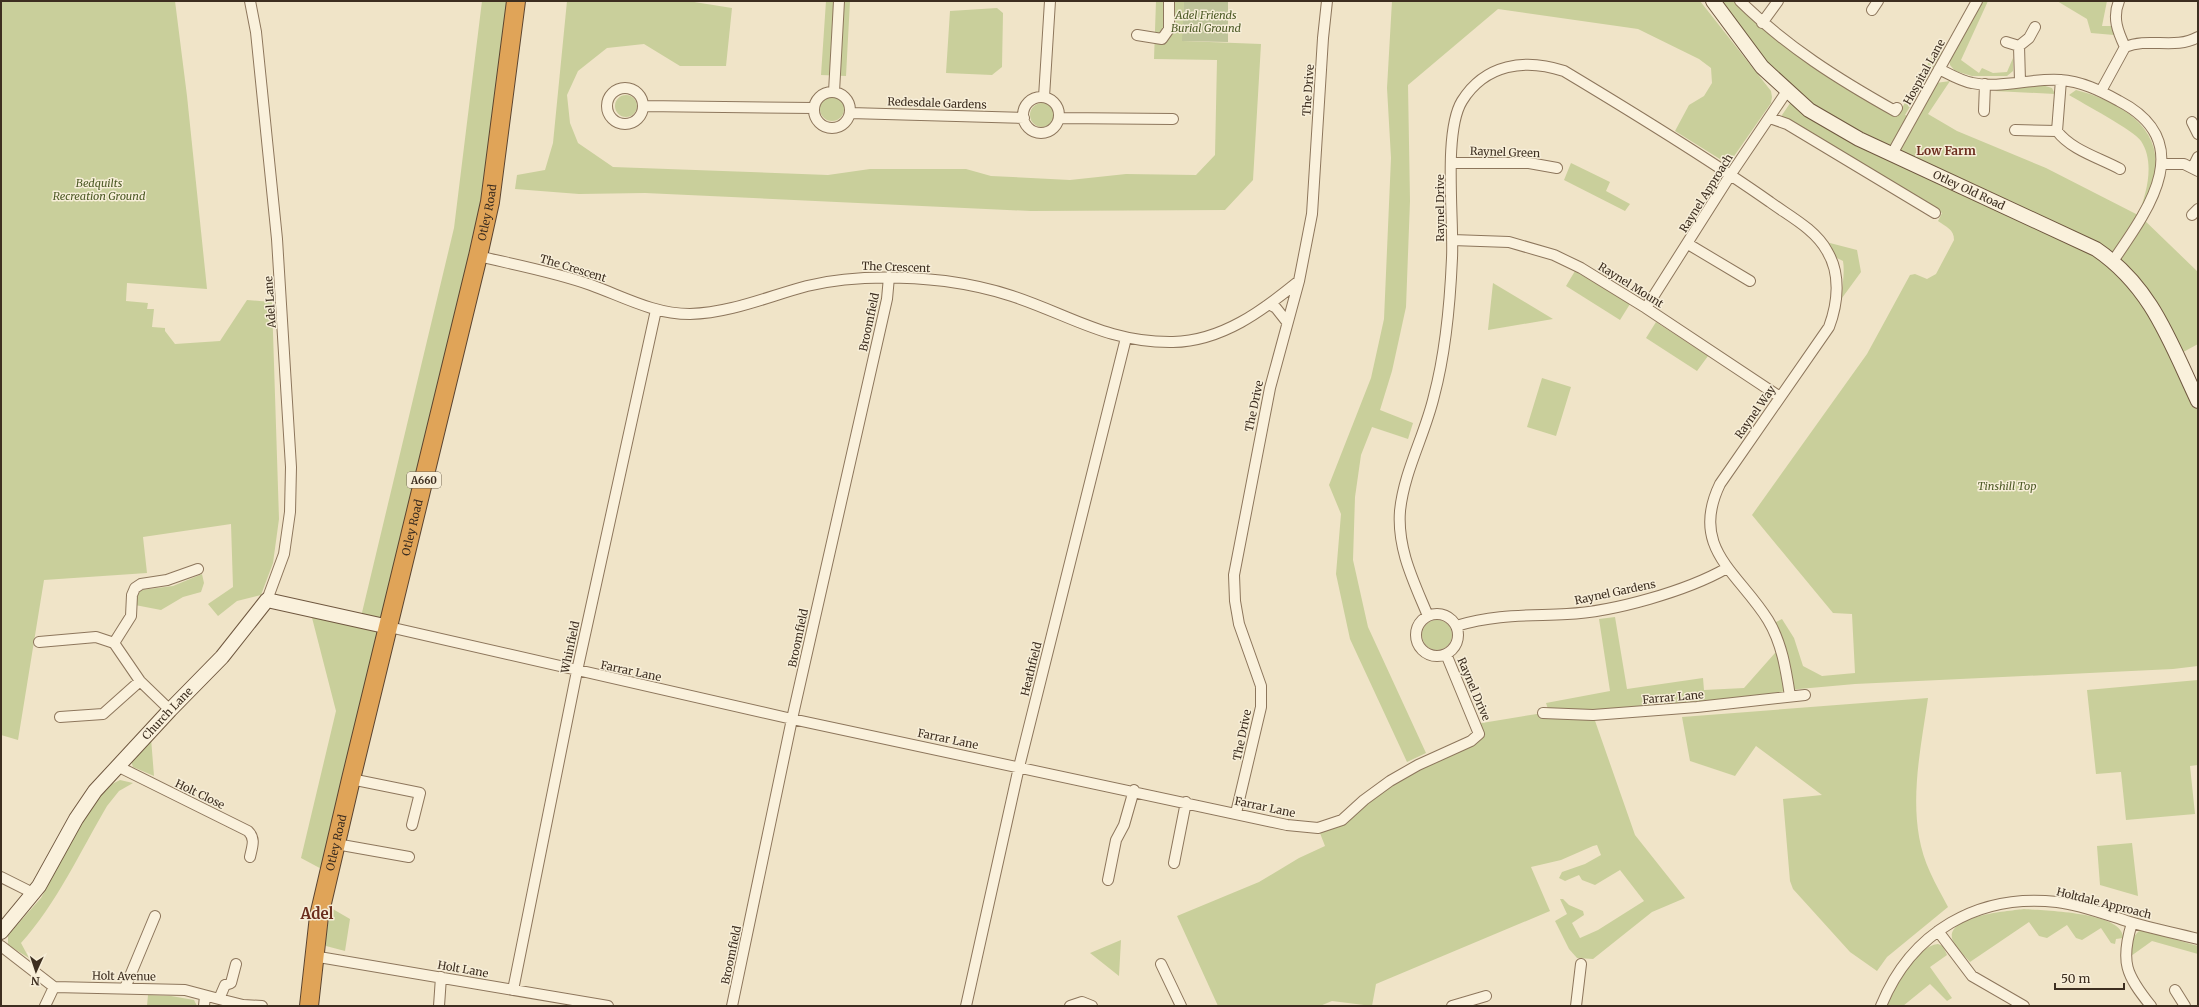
<svg xmlns="http://www.w3.org/2000/svg" width="2199" height="1007" viewBox="0 0 2199 1007" font-family="Merriweather,serif">
<style>
.green{fill:#c9cf9b}
.cemetery{fill:#bfc49a}
.lines{fill:none;stroke-linecap:round;stroke-linejoin:round}
.street-casing{stroke:#8d765c;stroke-width:12}
.secondary-casing{stroke:#6f573f;stroke-width:16}
.highway-casing{stroke:#5b4430;stroke-width:20}
.street{stroke:#faf1dc;stroke-width:10}
.secondary{stroke:#faf1dc;stroke-width:14}
.highway{stroke:#e0a458;stroke-width:18}
.labels{text-anchor:middle;stroke-width:3;stroke-linejoin:round;paint-order:stroke}
.shield{fill:#f7eed8;stroke:#756857;stroke-width:1}
.shield-label{font-size:10px;font-weight:bold;fill:#3d2e20}
.park-label{font-size:11px;font-style:italic;fill:#4d5a26;stroke:#f7eed8}
.street-label{font-size:11px;fill:#3d2e20;stroke:#f7eed8}
.neighbourhood-label{font-size:12px;font-weight:bold;fill:#6b2e1e;stroke:#f7eed8}
.district-label{font-size:15px;font-weight:bold;fill:#6b2e1e;stroke:#f7eed8}
</style>
<rect width="100%" height="100%" fill="#f0e4c8"/>
<!-- green -->
<path class="green" d="M1 1H175L187 96 207 289 127 283 126 301 148 303 147 309H154L152 327 165 328V331L175 344 220 341 247 300 272 302 279 519 273 563 261 595 237 601 218 616 208 604 233 587 231 524 143 537 147 573 44 580 18 740 1 735Z
M482 1H516L490 202 329 873 301 858 336 711 310 610 360 621 454 228Z
M567 1H688L732 8 726 66H680L644 44 607 48 578 71 567 95 570 123 578 143 613 167 828 175 870 169H966L991 176 1070 180 1126 174 1196 175 1215 155 1217 60 1154 59 1156 1H1184L1183 41 1261 44 1253 180 1225 210 1031 211 645 193 579 194 515 189 517 175 545 170 553 143Z
M826 1H850L846 76 821 75Z
M1392 1H1700L1771 91 1772 97 1771 103 1730 162 1723 161 1675 131 1689 105 1704 96 1712 83 1711 68 1699 59 1638 29 1498 9 1408 85 1410 201 1406 307 1392 371 1380 410 1413 423 1408 439 1372 427 1361 455 1355 497 1353 560 1368 627 1426 753 1407 762 1350 639 1336 574 1341 514 1329 485 1371 378 1384 319 1391 158 1387 88Z
M1721 1H1740L1762 23 1899 113 1937 48 1942 52 1905 115 1916 119 1936 83 1950 81 1928 114 1957 131 2046 168 2138 215C2147 193 2155 162 2141 141 2135 131 2082 103 2069 95L2076 90C2116 100 2162 125 2155 172 2153 188 2146 202 2140 216L2198 272V344L2176 356 2198 400V666L2173 669 1855 684 1799 689 1712 703 1593 715 1635 835 1685 898 1652 912 1593 959 1577 958 1569 949 1555 921 1567 914 1560 899H1563L1569 905 1583 911 1584 915 1572 923 1580 938 1598 930 1644 901 1620 870 1595 885 1582 880 1579 875 1565 881 1559 878 1562 872 1585 864 1601 855 1597 845 1593 846 1561 860 1531 867 1550 911 1376 984 1372 1006 1332 1001 1320 1006H1218L1177 916 1259 882 1299 858 1325 846 1318 828 1342 820 1364 800 1471 741 1476 724 1543 713 1548 709 1546 703 1610 691 1599 619 1615 617 1627 689 1703 678 1704 690 1744 688 1775 653 1786 649 1774 623 1782 619 1794 638 1803 666 1822 676 1855 673 1852 614 1833 613 1752 515 1867 354 1910 275 1915 274 1927 279 1936 274 1954 240C1954 229 1946 227 1938 221L1942 213 1812 134 1783 119 1782 115 1797 93 1775 73Z
M1981 1H1988L1961 60 1979 73 1982 68 1993 73 2007 72 2013 58V71L2007 76H1972L1955 71 1950 65V58Z
M2057 1H2107L2102 26H2115L2114 35 2091 33 2087 19Z
M997 8 1003 13 1002 67 992 75 946 73 950 11Z
M2042 85 2052 88 2055 94 1994 91 2005 88Z
M615 106a11 11 0 1 1 22 0a11 11 0 1 1-22 0Z
M820 109a12 12 0 1 1 24 0a12 12 0 1 1-24 0Z
M1030 115a12 12 0 1 1 24 0a12 12 0 1 1-24 0Z
M1571 163 1610 182 1606 191 1630 204 1625 211 1564 180Z
M1826 242 1857 250 1861 272 1842 298C1842 285 1845 273 1843 261L1837 258Z
M1575 271 1630 304 1620 320 1566 286Z
M1493 283 1553 319 1488 330Z
M1656 322 1708 356 1697 371 1646 338Z
M1542 378 1571 387 1556 436 1527 427Z
M202 574 204 583 201 592 183 597 161 610 135 605 137 596 141 590 173 586Z
M1422 635a15 15 0 1 1 30 0a15 15 0 1 1-30 0Z
M2198 680V765L2190 766 2195 814 2126 820 2121 772 2096 774 2087 690Z
M1928 698C1920 754 1905 818 1930 872 1935 884 1942 895 1948 907L1887 957 1877 971 1850 952 1793 889 1790 881 1783 799 1822 795 1756 746 1735 776 1690 761 1682 717Z
M151 738 154 776 133 767 131 761Z
M120 780 133 783 119 791 107 806C80 852 57 903 21 943L29 958 8 945V935L41 898 84 817 104 788Z
M2132 843 2138 896 2100 885 2097 846Z
M331 908 350 919 345 951 326 946 324 943Z
M2024 909C2044 911 2124 912 2123 938L2116 939 2115 944 2111 943 2101 928 2082 940 2076 938 2067 925 2047 938 2039 936 2029 922 1970 962C1965 956 1953 946 1952 938 1948 915 2010 911 2024 909Z
M2139 931H2146L2198 946V954L2152 941 2131 956C2130 945 2131 939 2139 931Z
M1121 940 1119 976 1090 953Z
M1938 944 1943 946 1947 955 1930 967 1952 998 1947 1001 1930 984 1903 1006H1886C1894 987 1916 946 1938 944Z
M148 995 171 996 194 1000 197 1006H147Z"/>
<!-- cemetery -->
<path class="cemetery" d="M1184 1H1228V42L1182 41Z"/>
<g class="lines">
<!-- street casing -->
<g class="street-casing">
<path id="street" d="M250 1 256 32 277 239 291 467 290 512 284 554 267 600
M1740 1C1787 47 1838 79 1895 111L1897 108
M2119 1C2112 18 2118 32 2125 47
M1872 10 1878 1
M1762 23 1778 1
M1137 35 1162 39 1169 29V1
M2006 42 2019 46 2029 38 2035 27
M2019 46 2020 81
M1939 69C1949 74 1961 81 1972 83 2000 89 2031 78 2060 80 2081 81 2101 91 2119 101 2198 142 2149 209 2113 261
M2061 80 2057 131C2071 150 2100 158 2120 169
M607 106a18 18 0 1 1 36 0a18 18 0 1 1-36 0Z
M2101 91 2125 47C2149 37 2175 50 2198 37
M834 92 839 1
M814 110a18 18 0 1 1 36 0a18 18 0 1 1-36 0Z
M1044 97 1050 1
M1023 115a18 18 0 1 1 36 0a18 18 0 1 1-36 0Z
M643 106 814 108
M1984 111 1985 84
M850 113 1024 118
M1059 118 1173 119
M1770 118 1787 124 1935 213
M2192 122 2198 134
M2015 130 2057 131
M1892 154 1977 1
M1452 163H1529L1557 168
M2163 164H2184L2198 171
M2193 167 2198 157
M2192 215 2198 209
M1452 240 1509 242 1554 255 1581 268 1646 308 1780 397
M1688 244 1750 281
M478 256C516 265 555 272 591 285 624 297 654 314 690 314 731 313 769 296 807 286 853 275 899 276 945 281 967 284 991 289 1012 296 1070 315 1108 343 1173 342 1222 341 1262 311 1299 281
M1269 304 1276 308 1287 322
M1646 308 1731 174 1787 91
M1416 635a21 21 0 1 1 42 0a21 21 0 1 1-42 0Z
M1428 616C1414 582 1397 549 1400 511 1404 471 1425 435 1434 396 1446 351 1450 305 1452 258 1454 220 1443 132 1462 101 1485 64 1525 58 1564 71 1634 113 1703 155 1770 202 1789 216 1815 229 1827 251 1841 274 1838 303 1829 327L1720 484C1689 548 1738 572 1768 620 1782 643 1786 670 1790 696
M1456 626C1496 614 1527 616 1567 614 1613 612 1687 591 1727 568
M389 627 792 719 1287 825 1318 828 1342 820 1364 800 1390 781 1418 765 1471 741 1479 734 1446 654
M39 642 96 637 114 643 140 681 170 710
M114 643 131 616 132 595 135 588 141 584 167 580 198 569
M1543 713 1593 715 1697 707 1805 695
M60 717 103 714 140 681
M117 766 248 831C256 839 252 847 250 857
M351 779 420 793 412 825
M1236 813 1261 707V686L1239 624 1235 601 1234 575 1270 388 1299 281 1312 214 1323 38 1327 1
M336 844 409 857
M1174 863 1186 802
M1 877 33 893
M1108 880 1116 840 1124 825 1134 790
M2132 923C2120 962 2126 975 2151 1006
M1938 931 1972 976 2024 1006
M1 946 54 987 185 990 219 999 225 985 231 983 236 964
M313 956 608 1006
M1161 964 1181 1006
M125 988 155 916
M513 990 577 671 656 310
M2175 990 2185 1006
M219 999 243 1005 262 1006
M45 1006 54 987
M204 1006 205 996
M439 1006 441 977
M732 1006 792 719 887 299 889 277
M966 1006 1019 767 1126 338
M1070 1006 1082 1002 1092 1006
M1452 1006 1486 996
M1576 1006 1581 964
M1881 1006C1911 932 1978 893 2057 902 2082 905 2107 915 2130 922 2153 929 2176 933 2198 939"/>
</g>
<!-- secondary casing -->
<g class="secondary-casing">
<g id="secondary">
<path id="s1" d="M1713 1 1762 67 1809 110 1859 139 2096 249C2152 287 2170 342 2198 401"/>
<path id="s2" d="M1 932 39 886 76 819 95 791 170 710 222 657 267 600 389 627"/>
</g>
</g>
<!-- highway casing -->
<g class="highway-casing">
<g id="highway">
<path id="s3" d="M309 1006 319 916 351 779 478 256 490 202 516 1"/>
</g>
</g>
<!-- street -->
<use href="#street" class="street"/>
<!-- secondary -->
<use href="#secondary" class="secondary"/>
<!-- highway -->
<use href="#highway" class="highway"/>
</g>
<g class="labels">
<!-- shield labels -->
<rect class="shield" x="407" y="472" width="34" height="16" rx="3"/>
<g class="shield-label">
<text x="424" y="484">A660</text>
</g>
<!-- park labels -->
<g class="park-label">
<text x="1206" y="19">Adel Friends<tspan x="1206" dy="13">Burial Ground</tspan></text>
<text x="99" y="187">Bedquilts<tspan x="99" dy="13">Recreation Ground</tspan></text>
<text x="2007" y="490">Tinshill Top</text>
</g>
<!-- street labels -->
<g class="street-label">
<text transform="translate(1924 72) rotate(-61)" y="4">Hospital Lane</text>
<text transform="translate(1308 90) rotate(-86)" y="4">The Drive</text>
<text transform="translate(937 103) rotate(2)" y="4">Redesdale Gardens</text>
<text transform="translate(1505 152) rotate(2)" y="4">Raynel Green</text>
<text dy="4" stroke="none"><textPath href="#s1" startOffset="325">Otley Old Road</textPath></text>
<text transform="translate(1706 193) rotate(-58)" y="4">Raynel Approach</text>
<text transform="translate(1440 208) rotate(-90)" y="4">Raynel Drive</text>
<text dy="4" stroke="none"><textPath href="#s3" startOffset="814">Otley Road</textPath></text>
<text transform="translate(896 267) rotate(2)" y="4">The Crescent</text>
<text transform="translate(573 268) rotate(17)" y="4">The Crescent</text>
<text transform="translate(1631 285) rotate(32)" y="4">Raynel Mount</text>
<text transform="translate(270 302) rotate(-94)" y="4">Adel Lane</text>
<text transform="translate(869 322) rotate(-78)" y="4">Broomfield</text>
<text transform="translate(1254 406) rotate(-78)" y="4">The Drive</text>
<text transform="translate(1755 412) rotate(-55)" y="4">Raynel Way</text>
<text dy="4" stroke="none"><textPath href="#s3" startOffset="490">Otley Road</textPath></text>
<text transform="translate(1615 592) rotate(-12)" y="4">Raynel Gardens</text>
<text transform="translate(798 638) rotate(-78)" y="4">Broomfield</text>
<text transform="translate(570 647) rotate(-78)" y="4">Whinfield</text>
<text transform="translate(1031 669) rotate(-76)" y="4">Heathfield</text>
<text transform="translate(631 671) rotate(12)" y="4">Farrar Lane</text>
<text transform="translate(1474 689) rotate(67)" y="4">Raynel Drive</text>
<text transform="translate(1673 697) rotate(-5)" y="4">Farrar Lane</text>
<text dy="4" stroke="none"><textPath href="#s2" startOffset="276">Church Lane</textPath></text>
<text transform="translate(1242 735) rotate(-78)" y="4">The Drive</text>
<text transform="translate(948 739) rotate(12)" y="4">Farrar Lane</text>
<text transform="translate(200 794) rotate(26)" y="4">Holt Close</text>
<text transform="translate(1265 807) rotate(12)" y="4">Farrar Lane</text>
<text dy="4" stroke="none"><textPath href="#s3" startOffset="166">Otley Road</textPath></text>
<text transform="translate(2104 903) rotate(14)" y="4">Holtdale Approach</text>
<text transform="translate(731 955) rotate(-78)" y="4">Broomfield</text>
<text transform="translate(463 969) rotate(10)" y="4">Holt Lane</text>
<text transform="translate(124 976) rotate(1)" y="4">Holt Avenue</text>
</g>
<!-- neighbourhood labels -->
<g class="neighbourhood-label">
<text x="1946" y="155">Low Farm</text>
</g>
<!-- district labels -->
<g class="district-label">
<text x="317" y="919">Adel</text>
</g>
</g>
<!-- border -->
<rect width="2199" height="1007" fill="none" stroke="#3d2e20" stroke-width="4"/>
<!-- north arrow -->
<g transform="translate(36 971) rotate(183)" stroke="#f7eed8" stroke-width="3" paint-order="stroke">
<path d="M0-3L7 15L0 10L-7 15Z" fill="#3d2e20"/>
<text y="-6" font-size="11" font-weight="bold" text-anchor="middle" fill="#3d2e20">N</text>
</g>
<!-- scale -->
<path d="M2055 983v6h69v-6" fill="none" stroke="#3d2e20" stroke-width="2"/>
<text x="2061" y="983" font-size="12" fill="#3d2e20" stroke="#f7eed8" stroke-width="3" paint-order="stroke">50 m</text>
</svg>
